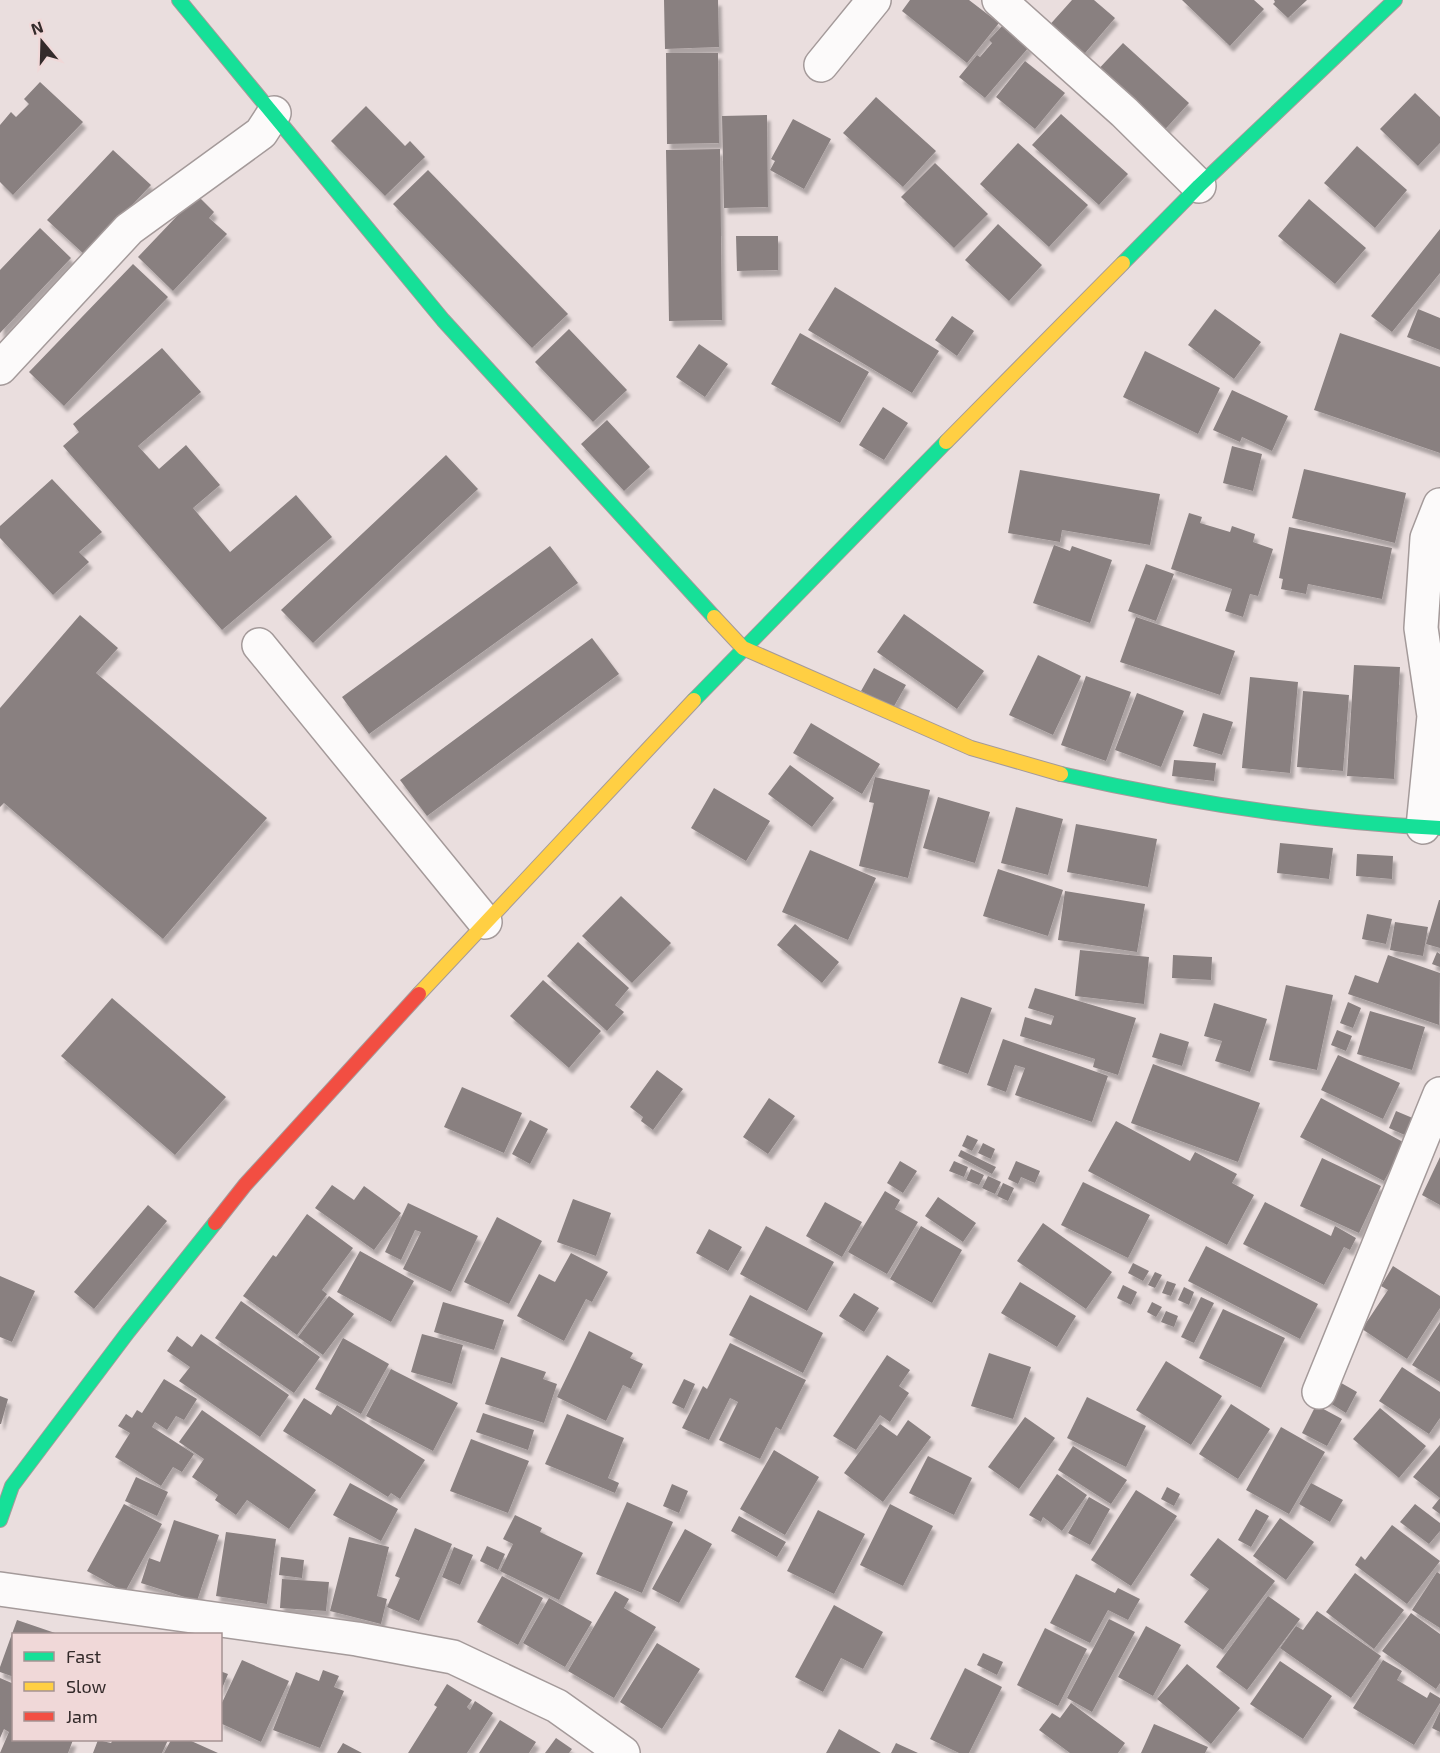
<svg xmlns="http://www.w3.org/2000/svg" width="1440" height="1753" viewBox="0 0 1440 1753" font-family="'Exo 2',sans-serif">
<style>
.building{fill:#898080;filter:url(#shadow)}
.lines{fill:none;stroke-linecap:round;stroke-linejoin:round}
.street-casing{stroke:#a49a9a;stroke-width:36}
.fast-casing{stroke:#a49a9a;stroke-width:16}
.slow-casing{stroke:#a49a9a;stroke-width:16}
.jam-casing{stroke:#a49a9a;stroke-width:16}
.street{stroke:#fcfafa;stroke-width:33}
.fast{stroke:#16e098;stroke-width:14}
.slow{stroke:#ffcf43;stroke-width:14}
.jam{stroke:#f24e42;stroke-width:14}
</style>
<defs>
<filter id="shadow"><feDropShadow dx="3.5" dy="6" stdDeviation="1.5" flood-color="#0004"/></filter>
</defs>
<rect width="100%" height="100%" fill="#eadede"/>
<!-- building -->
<path class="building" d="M664 0H718L719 47 665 49Z
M910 0H969L999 23 967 63 902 11Z
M1072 0H1094L1115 18 1080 59 1046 29Z
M1182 0H1254L1264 9 1230 46Z
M1274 0H1307L1288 18 1273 4 1275 2Z
M1003 25 1029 47 985 98 959 77 977 55 980 57 992 43 989 40Z
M1123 43 1189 103 1159 136 1093 75Z
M666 53H718L719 143 667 144Z
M1025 61 1065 93 1035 129 996 97Z
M40 82 83 122 13 195 0 182V125L11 112 16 117 29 104 24 99Z
M1415 93 1440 117V143L1418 166 1380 129Z
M876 97 936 151 903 187 843 133Z
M366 106 405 146 410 141 425 157 385 196 331 141Z
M1061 114 1128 174 1099 205 1032 145Z
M767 115 768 207 724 208 722 116Z
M793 119 831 139 804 189 770 170 775 161 771 159Z
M1018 143 1088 205 1049 247 980 184Z
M1357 146 1407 190 1375 228 1324 183Z
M720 149 722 320 669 321 666 150Z
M113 150 151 185 85 255 47 220Z
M935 163 988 214 954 248 901 197Z
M428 170 568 314 532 348 393 204Z
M197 195 214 212 209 218 227 234 173 291 138 257Z
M1309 199 1366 248 1335 284 1278 236Z
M998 224 1042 265 1009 301 965 260Z
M40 228 71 258 0 333V270Z
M1440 229V273L1392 332 1371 316Z
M736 236H778V270L737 271Z
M133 264 168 297 64 406 29 372Z
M835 287 939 351 912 393 808 330Z
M1215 309 1261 342 1234 379 1188 345Z
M1418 309 1440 318V350L1407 337Z
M952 316 974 331 957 356 935 340Z
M569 329 627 390 593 422 535 362Z
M800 333 869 372 840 423 771 384Z
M1340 333 1440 367V453L1314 410Z
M699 344 728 364 705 397 676 377Z
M162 348 201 392 138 446 159 469 186 445 220 485 193 508 230 552 296 495 332 537 222 630 63 446 79 432 73 424Z
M1145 351 1220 388 1198 434 1123 397Z
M1232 390 1288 416 1272 451 1242 437 1240 442 1213 430Z
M883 407 908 423 884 460 859 445Z
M607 420 650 467 624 491 581 444Z
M1232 446 1262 454 1253 491 1223 483Z
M446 455 478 489 313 643 281 610Z
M1304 469 1406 493 1395 543 1292 518Z
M1020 470 1160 494 1150 545 1062 530 1060 542 1008 533Z
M52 479 102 532 79 552 89 562 53 595 0 538V526Z
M1189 513 1202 517 1200 523 1230 532 1232 526 1255 534 1253 542 1273 549 1258 596 1250 594 1243 617 1225 611 1232 589 1171 569Z
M1289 527 1392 548 1382 599 1308 584 1306 594 1281 589 1283 579 1279 578Z
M1054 545 1070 551 1072 546 1112 560 1090 623 1033 603Z
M550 546 578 583 369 734 342 697Z
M1146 564 1174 574 1156 621 1128 611Z
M904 614 984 671 957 709 877 652Z
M80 615 118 648 96 673 267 818 163 939 4 803 0 807V708Z
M1136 617 1235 651 1220 695 1120 662Z
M592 638 619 674 427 816 400 780Z
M1038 655 1081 676 1053 735 1009 715Z
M1354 665 1400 667 1394 779 1347 776Z
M874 668 906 685 893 708 861 691Z
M1086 676 1131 692 1106 761 1061 745Z
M1250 677 1298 682 1290 773 1242 768Z
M1303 691 1349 695 1343 771 1297 767Z
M1137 693 1184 711 1161 767 1115 750Z
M1203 713 1233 722 1222 755 1193 746Z
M811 723 880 764 862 794 793 753Z
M1174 760 1216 763 1214 781 1172 776Z
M790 765 834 798 812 827 768 794Z
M875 777 930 790 908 878 859 866 874 803 869 802Z
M714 788 770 821 746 861 691 828Z
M938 797 990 812 975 863 923 848Z
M1016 807 1063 819 1048 875 1001 863Z
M1076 824 1157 839 1148 887 1067 872Z
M1280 843 1333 848 1329 879 1277 873Z
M810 850 876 878 848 940 782 912Z
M1357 854 1393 856 1392 879 1356 876Z
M998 869 1063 890 1048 936 983 916Z
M1065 891 1145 904 1137 952 1058 940Z
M621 896 671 943 632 983 582 936Z
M1439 900H1440V948L1426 944Z
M1367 914 1392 919 1386 944 1362 939Z
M1395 922 1428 927 1423 956 1390 950Z
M795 924 839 962 822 983 777 945Z
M578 942 629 988 615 1005 624 1012 607 1031 547 976Z
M1080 950 1149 957 1144 1004 1075 996Z
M1437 952 1440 954V967L1432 964Z
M1173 955 1212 957 1211 980 1172 978Z
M1388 955 1440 973 1439 1025 1348 994 1355 975 1378 983Z
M543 980 601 1031 569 1068 510 1016Z
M1286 985 1333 995 1317 1070 1269 1060Z
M1035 988 1136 1018 1118 1075 1093 1067 1095 1059 1020 1036 1025 1017 1051 1025 1054 1016 1028 1008Z
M961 997 992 1008 968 1074 938 1063Z
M112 998 226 1097 175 1155 61 1056Z
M1348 1002 1361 1008 1353 1028 1340 1023Z
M1214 1003 1267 1019 1250 1072 1215 1061 1222 1041 1204 1036Z
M1370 1011 1425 1027 1412 1070 1357 1054Z
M1337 1030 1352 1036 1346 1051 1331 1045Z
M1160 1033 1189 1042 1182 1066 1152 1057Z
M1003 1039 1108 1076 1092 1122 1015 1095 1025 1068 1015 1065 1006 1092 987 1085Z
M1338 1055 1400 1083 1383 1119 1321 1090Z
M1153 1064 1260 1103 1238 1162 1131 1123Z
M657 1070 683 1089 653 1130 641 1121 643 1117 630 1107Z
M462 1087 522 1113 504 1153 444 1127Z
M769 1098 795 1116 768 1154 743 1137Z
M1321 1098 1405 1143 1384 1181 1300 1137Z
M1396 1111 1415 1119 1407 1136 1389 1128Z
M530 1120 548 1129 530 1164 512 1154Z
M1116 1121 1190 1161 1195 1152 1237 1174 1232 1183 1254 1195 1227 1245 1088 1171Z
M967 1135 978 1140 972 1151 962 1146Z
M983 1143 995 1149 991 1159 978 1153Z
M961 1150 996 1167 992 1174 958 1156Z
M1440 1157V1205L1422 1195Z
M1322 1158 1381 1186 1359 1233 1300 1206Z
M900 1161 917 1171 903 1193 887 1183Z
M954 1161 968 1167 964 1177 949 1171Z
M1016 1161 1040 1171 1035 1183 1021 1177 1018 1184 1008 1179Z
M971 1169 984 1175 979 1185 966 1180Z
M988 1176 1001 1182 995 1194 982 1188Z
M1083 1182 1150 1215 1128 1258 1061 1225Z
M1003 1183 1014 1188 1008 1201 997 1196Z
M332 1185 354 1200 364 1186 401 1213 374 1250 315 1208Z
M885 1191 900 1200 895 1209 918 1222 887 1274 848 1252Z
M938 1197 976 1223 963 1242 925 1216Z
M573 1199 611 1213 596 1256 557 1242Z
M825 1202 862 1222 842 1257 806 1236Z
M1265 1202 1331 1236 1335 1226 1356 1238 1350 1250 1344 1247 1324 1285 1243 1244Z
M408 1203 478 1236 451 1292 403 1269 421 1232 415 1230 401 1260 385 1252Z
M148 1205 167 1221 94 1309 74 1292Z
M307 1214 353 1248 322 1290 327 1294 297 1335 243 1296 273 1255 276 1257Z
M497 1217 542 1241 509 1304 464 1282Z
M1043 1223 1112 1272 1086 1309 1017 1261Z
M766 1226 834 1262 807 1311 740 1274Z
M921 1226 962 1250 932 1303 890 1279Z
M709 1229 742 1247 728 1271 696 1253Z
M1206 1246 1318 1304 1300 1339 1188 1281Z
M360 1251 414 1281 391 1322 337 1292Z
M571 1253 608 1272 592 1302 586 1299 564 1341 517 1316 539 1274 555 1282Z
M1133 1263 1149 1271 1143 1281 1128 1273Z
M1393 1266 1440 1296V1308L1407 1359 1362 1329 1388 1290 1381 1286Z
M1155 1272 1162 1275 1155 1288 1148 1285Z
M0 1276 35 1291 12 1342 0 1337Z
M1167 1281 1176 1284 1171 1296 1162 1293Z
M1020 1282 1076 1316 1057 1347 1001 1313Z
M1123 1285 1137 1292 1131 1305 1117 1298Z
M1184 1287 1194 1292 1189 1305 1178 1300Z
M854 1293 879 1308 864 1332 839 1316Z
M750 1295 823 1333 803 1373 729 1335Z
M329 1296 354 1314 323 1355 298 1337Z
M1201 1297 1214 1303 1194 1343 1181 1337Z
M241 1301 320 1357 294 1393 215 1338Z
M443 1302 504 1320 494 1350 434 1332Z
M1152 1302 1162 1307 1156 1317 1147 1312Z
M1223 1309 1285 1338 1261 1388 1199 1358Z
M1166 1311 1178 1316 1174 1327 1161 1322Z
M1440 1322V1382L1412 1365Z
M589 1331 633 1353 630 1358 643 1364 631 1389 623 1385 606 1421 557 1397Z
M201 1334 289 1395 260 1437 179 1381 190 1367 167 1351 177 1336 192 1347Z
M422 1334 463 1345 452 1384 411 1372Z
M343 1338 389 1364 361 1414 315 1389Z
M730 1343 806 1380 781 1430 776 1427 760 1459 719 1440 738 1402 730 1398 709 1440 682 1428 703 1386 707 1389Z
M989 1353 1031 1367 1013 1419 971 1406Z
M887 1355 910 1370 899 1386 909 1393 890 1422 880 1415 856 1450 833 1436Z
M501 1357 546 1372 543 1379 557 1384 544 1423 485 1404Z
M1166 1361 1222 1396 1191 1445 1136 1410Z
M1402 1367 1440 1392V1418L1429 1434 1379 1401Z
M391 1369 458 1403 433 1451 366 1416Z
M164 1379 197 1399 184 1420 176 1416 167 1430 155 1422 152 1427 194 1454 182 1472 173 1467 161 1486 115 1457 130 1433 118 1426 126 1414 132 1418 137 1410 142 1413Z
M684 1379 695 1384 684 1409 672 1403Z
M1336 1380 1357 1392 1346 1413 1325 1400Z
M0 1396 8 1399 1 1424H0Z
M1087 1397 1146 1426 1126 1467 1067 1438Z
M304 1398 331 1415 337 1405 425 1460 400 1499 391 1493 388 1497 283 1431Z
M1231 1404 1270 1429 1238 1479 1199 1454Z
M1316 1405 1342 1419 1327 1446 1302 1433Z
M1380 1408 1426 1446 1399 1478 1353 1439Z
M202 1410 316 1490 289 1529 247 1500 236 1515 215 1500 218 1495 192 1477 204 1459 179 1442Z
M483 1413 534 1430 528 1450 476 1432Z
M567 1414 624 1438 608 1478 619 1483 615 1493 545 1464Z
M1025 1417 1055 1438 1019 1489 988 1467Z
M908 1420 931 1437 883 1502 844 1473 880 1424 897 1436Z
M1281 1427 1325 1452 1289 1514 1246 1490Z
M471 1439 529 1461 508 1513 450 1491Z
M1440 1445V1498L1413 1477Z
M1073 1446 1127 1480 1111 1504 1058 1470Z
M774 1450 819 1477 785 1535 740 1509Z
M928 1456 972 1478 954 1515 909 1493Z
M1057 1474 1087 1495 1062 1531 1043 1517 1041 1522 1029 1515Z
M136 1477 168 1492 157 1516 125 1501Z
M350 1483 398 1509 381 1541 333 1515Z
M1311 1483 1343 1500 1330 1522 1299 1504Z
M672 1484 688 1491 679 1513 663 1506Z
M1167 1487 1180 1494 1174 1506 1161 1499Z
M1136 1490 1177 1516 1131 1586 1091 1560Z
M1089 1497 1110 1509 1090 1545 1068 1533Z
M1440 1498V1514L1432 1508Z
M627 1502 673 1522 642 1593 596 1574Z
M124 1504 162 1524 125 1592 87 1571Z
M890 1504 933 1526 903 1586 860 1565Z
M1415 1504 1440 1523V1531L1429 1544 1400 1522Z
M1256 1509 1269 1516 1251 1547 1238 1540Z
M818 1510 865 1534 834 1594 787 1571Z
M515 1515 542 1528 540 1532 583 1553 559 1600 500 1571 513 1544 503 1539Z
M739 1516 786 1542 777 1557 731 1531Z
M1280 1518 1314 1542 1286 1580 1253 1556Z
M174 1520 219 1535 197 1601 141 1583 149 1558 160 1562Z
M1392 1525 1440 1561 1407 1604 1355 1565 1361 1556 1365 1560Z
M415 1528 452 1544 419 1621 387 1607 400 1578 395 1576Z
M685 1529 712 1544 679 1603 652 1589Z
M226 1532 276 1539 267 1604 216 1596Z
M349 1537 389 1547 377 1596 387 1599 381 1624 330 1611Z
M1218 1538 1275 1581 1223 1650 1184 1622 1209 1589 1190 1575Z
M487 1546 505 1554 498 1570 480 1561Z
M454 1547 473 1555 460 1585 442 1577Z
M281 1557 304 1560 302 1578 279 1575Z
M1437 1572 1440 1574V1628L1412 1610Z
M1355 1573 1404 1610 1374 1649 1326 1612Z
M1076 1574 1115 1593 1118 1588 1140 1599 1128 1620 1108 1610 1090 1643 1050 1623Z
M502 1576 543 1598 518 1645 477 1622Z
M282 1579 329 1582 326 1611 280 1608Z
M615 1591 629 1599 624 1608 656 1627 614 1698 568 1671Z
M1268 1596 1300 1619 1247 1690 1216 1667Z
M549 1598 592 1622 565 1667 523 1643Z
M834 1605 883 1632 863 1669 841 1658 823 1692 795 1677Z
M1317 1611 1381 1656 1351 1698 1280 1648 1296 1626 1303 1630Z
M1411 1613 1440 1634V1683L1436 1689 1382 1651Z
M1109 1619 1135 1632 1092 1712 1067 1698Z
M17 1620 58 1634H14V1677L0 1672V1667Z
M1146 1626 1181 1645 1153 1696 1118 1677Z
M1045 1628 1087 1649 1058 1706 1017 1685Z
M657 1643 700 1669 662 1729 620 1702Z
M983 1653 1003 1662 997 1675 977 1665Z
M242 1660 289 1681 261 1742 220 1723V1707Z
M1383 1660 1402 1671 1397 1680 1427 1698 1430 1692 1440 1698V1703L1414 1745 1353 1708Z
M1280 1661 1332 1696 1303 1739 1250 1704Z
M1187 1664 1240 1708 1211 1744 1157 1699Z
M965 1668 1002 1687 969 1753H959L930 1739Z
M323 1670 339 1676 334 1687 344 1691 320 1748 273 1730 296 1672 319 1681Z
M220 1671 228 1674 221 1691H220Z
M0 1678 14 1684V1740H73L68 1753H0L9 1732 4 1729 0 1738Z
M447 1684 472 1700 467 1707 470 1710 475 1701 493 1713 467 1753H408L437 1707 434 1705Z
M1071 1703 1125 1743 1118 1753H1070L1039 1730 1052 1713 1060 1718Z
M1440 1711V1732L1432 1728Z
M500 1720 536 1742 529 1753H479Z
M1154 1724 1208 1747 1205 1753H1141Z
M839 1729 881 1753H826Z
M556 1738 572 1749 569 1753H545Z
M98 1740 111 1743 113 1740H168L162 1753H93Z
M171 1740H189L218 1753H164Z
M343 1743 362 1753H337Z
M896 1743 918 1753H891Z"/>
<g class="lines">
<!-- street casing -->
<g class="street-casing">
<path id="street" d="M999 0 1124 112 1199 186
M821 65 874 0
M0 368 129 229 261 133 274 113
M259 645 485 922
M1423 827 1434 716 1421 628 1427 538 1440 505
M1319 1392 1440 1094
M0 1589 357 1639 453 1657 557 1706 623 1753"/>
</g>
<!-- fast casing -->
<g class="fast-casing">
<path id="fast" d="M179 0 443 320 714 617
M1123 263 1199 186 1395 0
M694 700 946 442
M1061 774C1185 802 1313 822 1440 828
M0 1520 12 1486 128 1332 215 1223"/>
</g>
<!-- slow casing -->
<g class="slow-casing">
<path id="slow" d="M946 442 1123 263
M714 617 743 648 971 748 1061 774
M419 994 694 700"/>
</g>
<!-- jam casing -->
<g class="jam-casing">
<path id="jam" d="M215 1223 245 1185 419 994"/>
</g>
<!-- street -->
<use href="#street" class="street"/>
<!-- fast -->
<use href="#fast" class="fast"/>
<!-- slow -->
<use href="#slow" class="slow"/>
<!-- jam -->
<use href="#jam" class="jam"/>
</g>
<!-- legend -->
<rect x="12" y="1633" width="210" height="108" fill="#f0d8d8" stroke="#a59393" stroke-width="1.5"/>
<rect x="24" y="1652" width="30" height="9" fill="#16e098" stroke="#a59393" stroke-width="1.5"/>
<text x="66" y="1663" font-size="18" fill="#342b2b">Fast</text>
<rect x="24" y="1682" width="30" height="9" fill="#ffcf43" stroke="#a59393" stroke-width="1.5"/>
<text x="66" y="1693" font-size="18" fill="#342b2b">Slow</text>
<rect x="24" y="1712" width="30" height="9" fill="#f24e42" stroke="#a59393" stroke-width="1.5"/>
<text x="66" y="1723" font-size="18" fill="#342b2b">Jam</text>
<!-- north arrow -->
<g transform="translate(42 42) rotate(341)" stroke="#f0d8d8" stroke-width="4.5" paint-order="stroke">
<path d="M0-4.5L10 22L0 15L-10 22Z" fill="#342b2b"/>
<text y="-9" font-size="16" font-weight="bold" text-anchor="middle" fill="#342b2b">N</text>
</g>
</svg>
